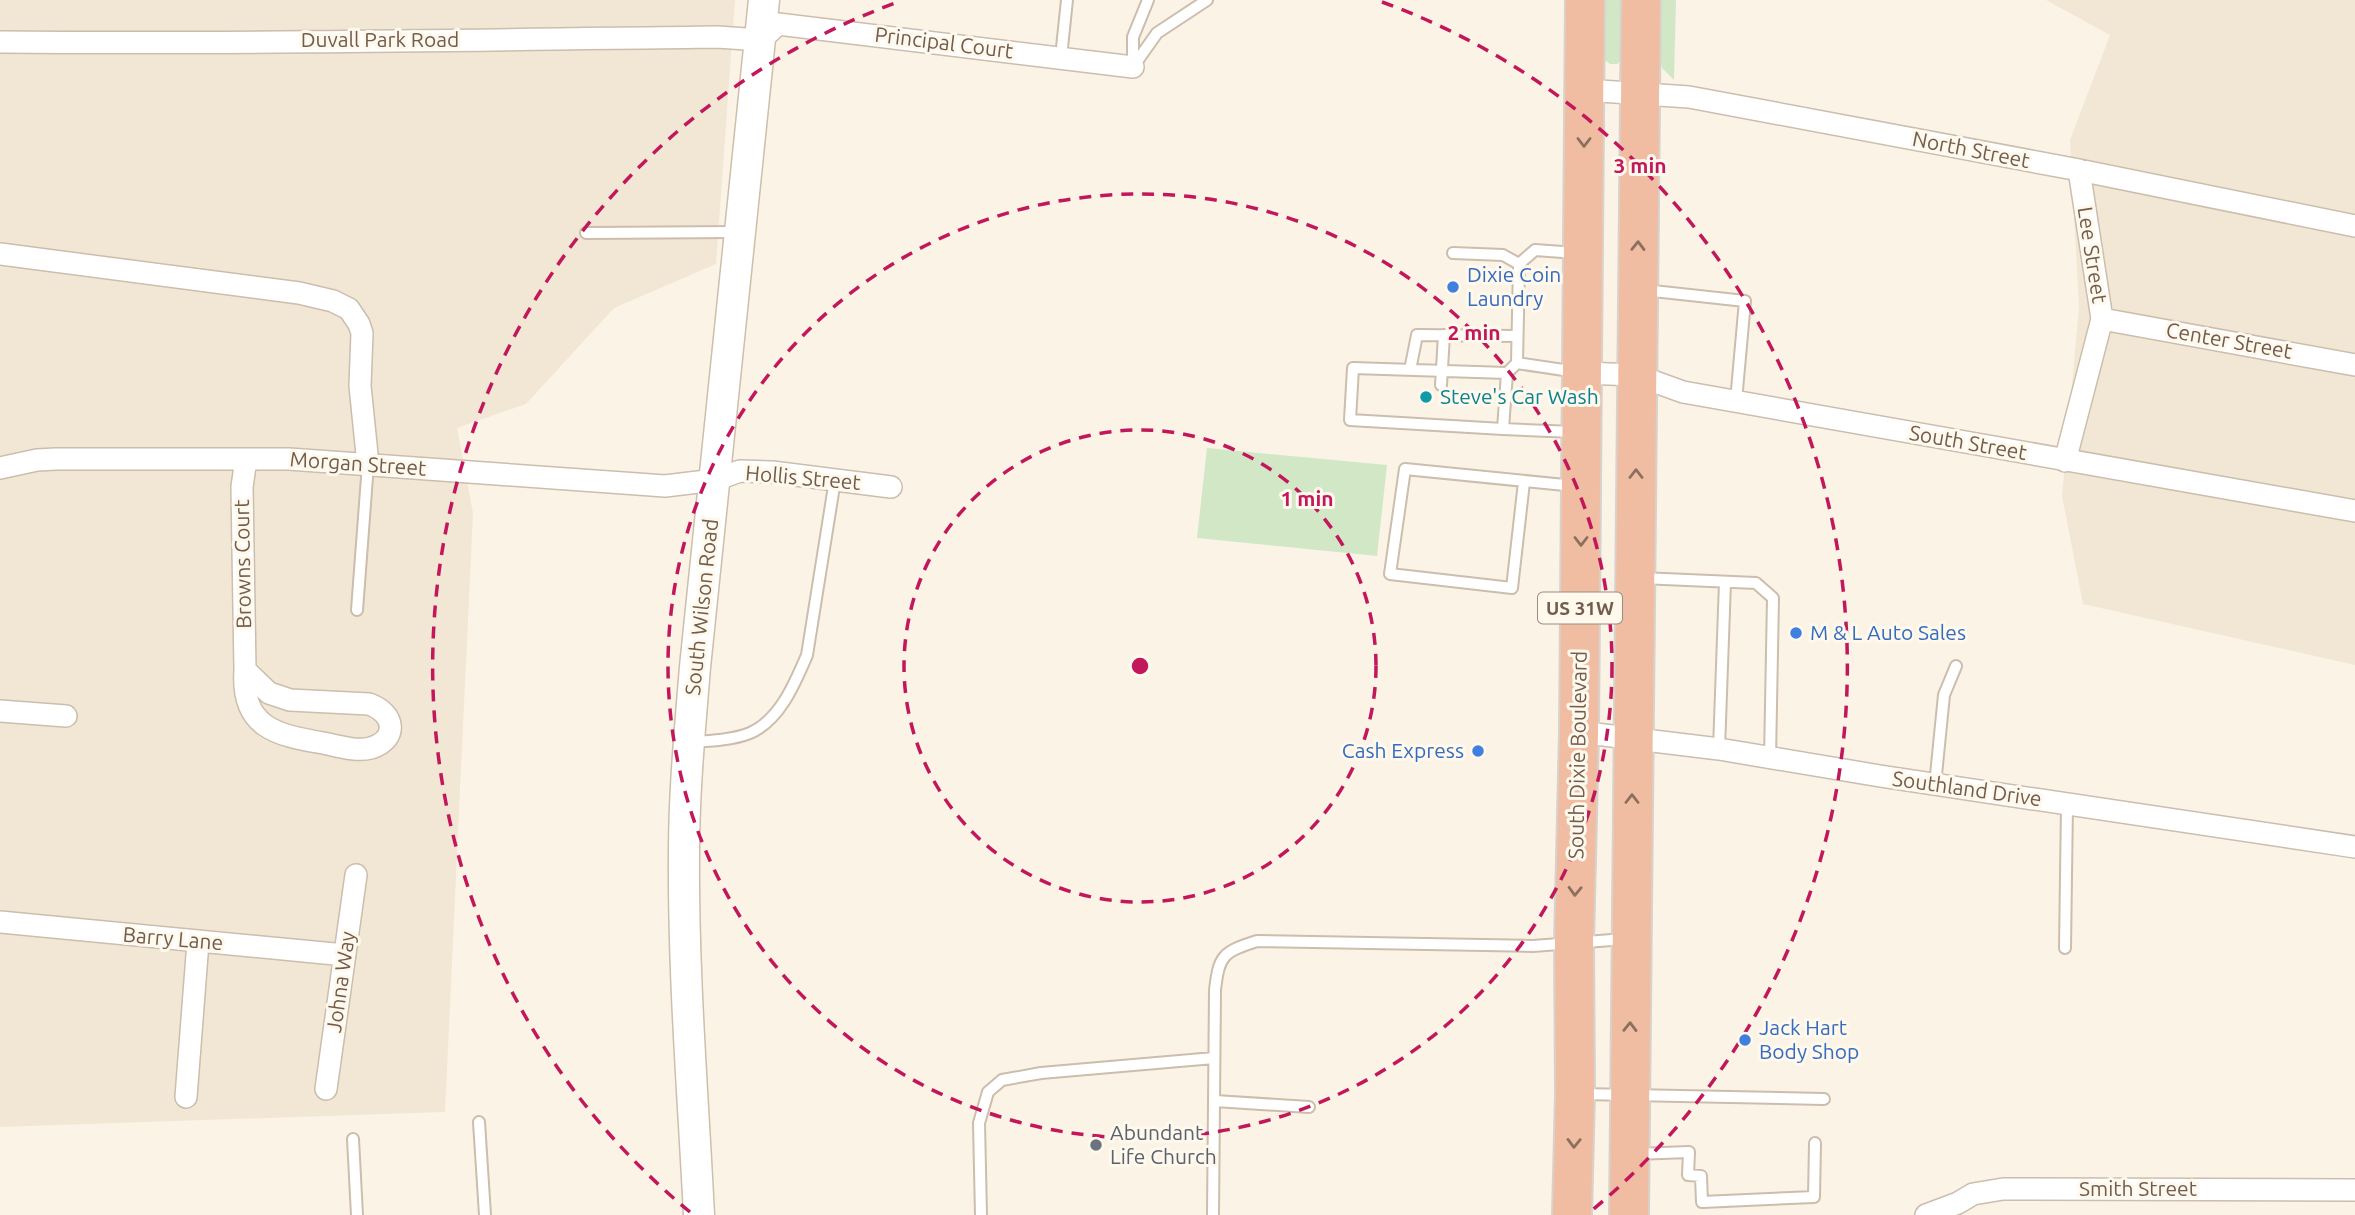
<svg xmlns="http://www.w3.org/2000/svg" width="2355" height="1215" viewBox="0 0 2355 1215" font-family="Ubuntu,sans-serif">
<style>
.residential{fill:#f2e7d5}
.green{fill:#d1e7c6}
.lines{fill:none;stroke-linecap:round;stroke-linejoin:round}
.lane-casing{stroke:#ccbdad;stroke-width:14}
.street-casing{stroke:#ccbdad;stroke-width:24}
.secondary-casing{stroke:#cebeab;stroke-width:33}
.highway-casing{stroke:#d8d2cd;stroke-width:42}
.lane{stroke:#fff;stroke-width:10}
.street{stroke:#fff;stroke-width:21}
.secondary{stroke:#fff;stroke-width:30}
.highway{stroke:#f0bda2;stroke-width:38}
.oneway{stroke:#8b705e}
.ring{fill:none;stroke:#c2185b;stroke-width:3.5;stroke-dasharray:12 9}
.shop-dot{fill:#3f7fe0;stroke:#fef8ed;stroke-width:2.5}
.culture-dot{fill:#0f9aa8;stroke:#fef8ed;stroke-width:2.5}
.worship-dot{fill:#6b7280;stroke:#fef8ed;stroke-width:2.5}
.labels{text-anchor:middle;stroke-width:6;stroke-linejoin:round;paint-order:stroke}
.shield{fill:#fef8ed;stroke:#9c8c7d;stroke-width:2}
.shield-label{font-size:19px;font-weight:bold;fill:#725d4d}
.street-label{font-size:21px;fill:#725d4d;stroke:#fef8ed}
.shop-label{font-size:21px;fill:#366cbe;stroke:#fef8ed;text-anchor:start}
.culture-label{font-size:21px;fill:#0d838f;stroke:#fef8ed;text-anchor:start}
.worship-label{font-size:21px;fill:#5b616d;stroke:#fef8ed;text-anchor:start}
.centre{fill:#c2185b;stroke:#fef8ed;stroke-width:3.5}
.ring-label{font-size:21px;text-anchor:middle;font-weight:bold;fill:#c2185b;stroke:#fef8ed;stroke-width:6;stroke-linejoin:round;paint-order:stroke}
</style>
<rect width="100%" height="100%" fill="#fbf4e6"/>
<!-- residential -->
<path class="residential" d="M0 0H735L716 264 614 308 526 404 457 428 473 513 445 1112 0 1127Z
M2046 0H2355V665L2083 604 2062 496 2079 307 2070 140 2110 35Z"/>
<!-- green -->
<path class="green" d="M1600 0H1628L1627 56 1617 64H1610L1602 58Z
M1660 0H1676L1674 80 1662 68 1661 62Z
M1207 448 1387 465 1377 556 1197 538Z"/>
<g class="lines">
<!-- lane casing -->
<g class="lane-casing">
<path id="lane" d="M1061 57 1067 0
M1133 67 1157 33 1207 0
M1133 67V37L1148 0
M586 233 738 232
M1453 253 1503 255 1519 264
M1576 253 1535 250 1519 264 1517 363 1577 372
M1644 290 1745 301 1736 401
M1410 370 1417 335 1516 336
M1507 373 1353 368 1350 420 1503 429 1507 373 1517 363
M1441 385 1444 335
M1503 429 1574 432
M1524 482 1512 588 1390 574 1405 469 1575 486
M1641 578 1756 583 1773 598 1770 758
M357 610 368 464
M690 742C709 741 733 740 750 733 780 720 795 683 807 655L835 480
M1719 749 1725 582
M1935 785 1944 695 1956 666
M2065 948 2067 804
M1581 1094 1824 1099
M1215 1101 1309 1107
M479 1122 485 1215
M353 1139 357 1215
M1635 1154 1689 1152 1688 1175 1701 1176 1702 1202 1814 1197 1815 1143
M981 1215 979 1123 988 1092 1002 1080 1041 1073 1214 1058
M1213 1215 1215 990C1219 955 1223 952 1257 941L1533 946 1625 939"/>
</g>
<!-- street casing -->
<g class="street-casing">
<path id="street" d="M0 42C239 44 478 40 717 37L761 40 778 24 1133 67
M1585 90 1689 97 2079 170 2355 226
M0 254 299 293 333 301 349 309 359 324 362 333 360 386 368 464
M2102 319 2355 365
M1583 373 1636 375 1683 392 2355 511
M2065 461 2102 319 2079 170
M0 468 37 460 56 459H289L665 486 715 480 740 471 772 472 891 487
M245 670 269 693 290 700 369 704C395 713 399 739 371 748 356 752 338 746 323 743 275 735 241 727 245 670Z
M245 670 242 487 246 459
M0 711 66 716
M1579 732 1719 749 1880 776 2355 847
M0 922 345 955
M326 1089 356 875
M186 1097 198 942
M1926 1215 1958 1203 1973 1194 2003 1189 2355 1190"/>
</g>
<!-- secondary casing -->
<g class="secondary-casing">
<path id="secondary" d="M699 1215C693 1095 683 974 684 853 684 791 690 729 695 667L764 0"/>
</g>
<!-- highway casing -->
<g class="highway-casing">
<path id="highway" d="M1572 1215 1575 1094 1574 942 1579 732 1585 0
M1629 1215 1641 0"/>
</g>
<!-- lane -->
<use href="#lane" class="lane"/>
<!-- street -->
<use href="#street" class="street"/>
<!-- secondary -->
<use href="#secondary" class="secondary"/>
<!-- highway -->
<use href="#highway" class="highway"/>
</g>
<!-- one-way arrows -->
<defs><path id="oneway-chevron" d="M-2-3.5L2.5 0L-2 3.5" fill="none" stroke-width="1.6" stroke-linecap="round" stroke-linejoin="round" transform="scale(1.75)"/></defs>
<g class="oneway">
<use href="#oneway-chevron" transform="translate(1584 142) rotate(90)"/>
<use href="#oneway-chevron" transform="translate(1638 246) rotate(-89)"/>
<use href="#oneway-chevron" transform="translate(1636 474) rotate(-90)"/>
<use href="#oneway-chevron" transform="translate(1581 541) rotate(90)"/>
<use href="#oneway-chevron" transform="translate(1632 799) rotate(-90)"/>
<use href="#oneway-chevron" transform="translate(1575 891) rotate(92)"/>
<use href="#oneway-chevron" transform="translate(1630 1027) rotate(-89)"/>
<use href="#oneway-chevron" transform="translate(1574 1143) rotate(91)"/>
</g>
<!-- distance rings -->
<g class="ring">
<circle cx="1140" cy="666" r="236"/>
<circle cx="1140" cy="666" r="472"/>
<path d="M690 1212A707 707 0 0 1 898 2M1382 2A707 707 0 0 1 1590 1212"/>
</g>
<!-- markers -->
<g class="shop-dot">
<circle cx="1453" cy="287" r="7"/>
<circle cx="1796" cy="633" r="7"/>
<circle cx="1478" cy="751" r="7"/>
<circle cx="1745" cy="1040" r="7"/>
</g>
<circle class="culture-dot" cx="1426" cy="397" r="7"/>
<circle class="worship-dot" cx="1096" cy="1145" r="7"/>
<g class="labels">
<!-- shield labels -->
<rect class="shield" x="1538" y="592.5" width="84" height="31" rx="5"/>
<g class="shield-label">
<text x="1580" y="615">US 31W</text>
</g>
<!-- street labels -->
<g class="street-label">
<text x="380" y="47">Duvall Park Road</text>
<text transform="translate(944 43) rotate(7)" y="7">Principal Court</text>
<text transform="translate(1971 150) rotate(11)" y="7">North Street</text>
<text transform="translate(2092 255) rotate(81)" y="7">Lee Street</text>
<text transform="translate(2229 341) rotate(10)" y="7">Center Street</text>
<text transform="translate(1968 443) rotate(10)" y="7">South Street</text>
<text transform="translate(358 464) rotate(4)" y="7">Morgan Street</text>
<text transform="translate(803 478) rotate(5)" y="7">Hollis Street</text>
<text transform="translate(243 564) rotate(-91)" y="7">Browns Court</text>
<text transform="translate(702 607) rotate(-84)" y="7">South Wilson Road</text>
<text transform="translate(1578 755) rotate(-89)" y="7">South Dixie Boulevard</text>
<text transform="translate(1967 789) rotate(8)" y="7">Southland Drive</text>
<text transform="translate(173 939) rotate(5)" y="7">Barry Lane</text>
<text transform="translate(341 982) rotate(-82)" y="7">Johna Way</text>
<text x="2138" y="1196">Smith Street</text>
</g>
<!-- shop labels -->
<g class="shop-label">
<text x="1467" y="282">Dixie Coin<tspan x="1467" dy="24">Laundry</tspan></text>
<text x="1810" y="640">M &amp; L Auto Sales</text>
<text x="1464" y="758" text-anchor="end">Cash Express</text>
<text x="1759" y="1035">Jack Hart<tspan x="1759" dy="24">Body Shop</tspan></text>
</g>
<!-- culture labels -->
<g class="culture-label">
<text x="1440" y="404">Steve's Car Wash</text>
</g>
<!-- worship labels -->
<g class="worship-label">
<text x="1110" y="1140">Abundant<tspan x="1110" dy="24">Life Church</tspan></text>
</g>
</g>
<circle cx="1140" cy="666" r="10" class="centre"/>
<g class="ring-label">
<text x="1640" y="173">3 min</text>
<text x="1474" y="340">2 min</text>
<text x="1307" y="506">1 min</text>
</g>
</svg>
